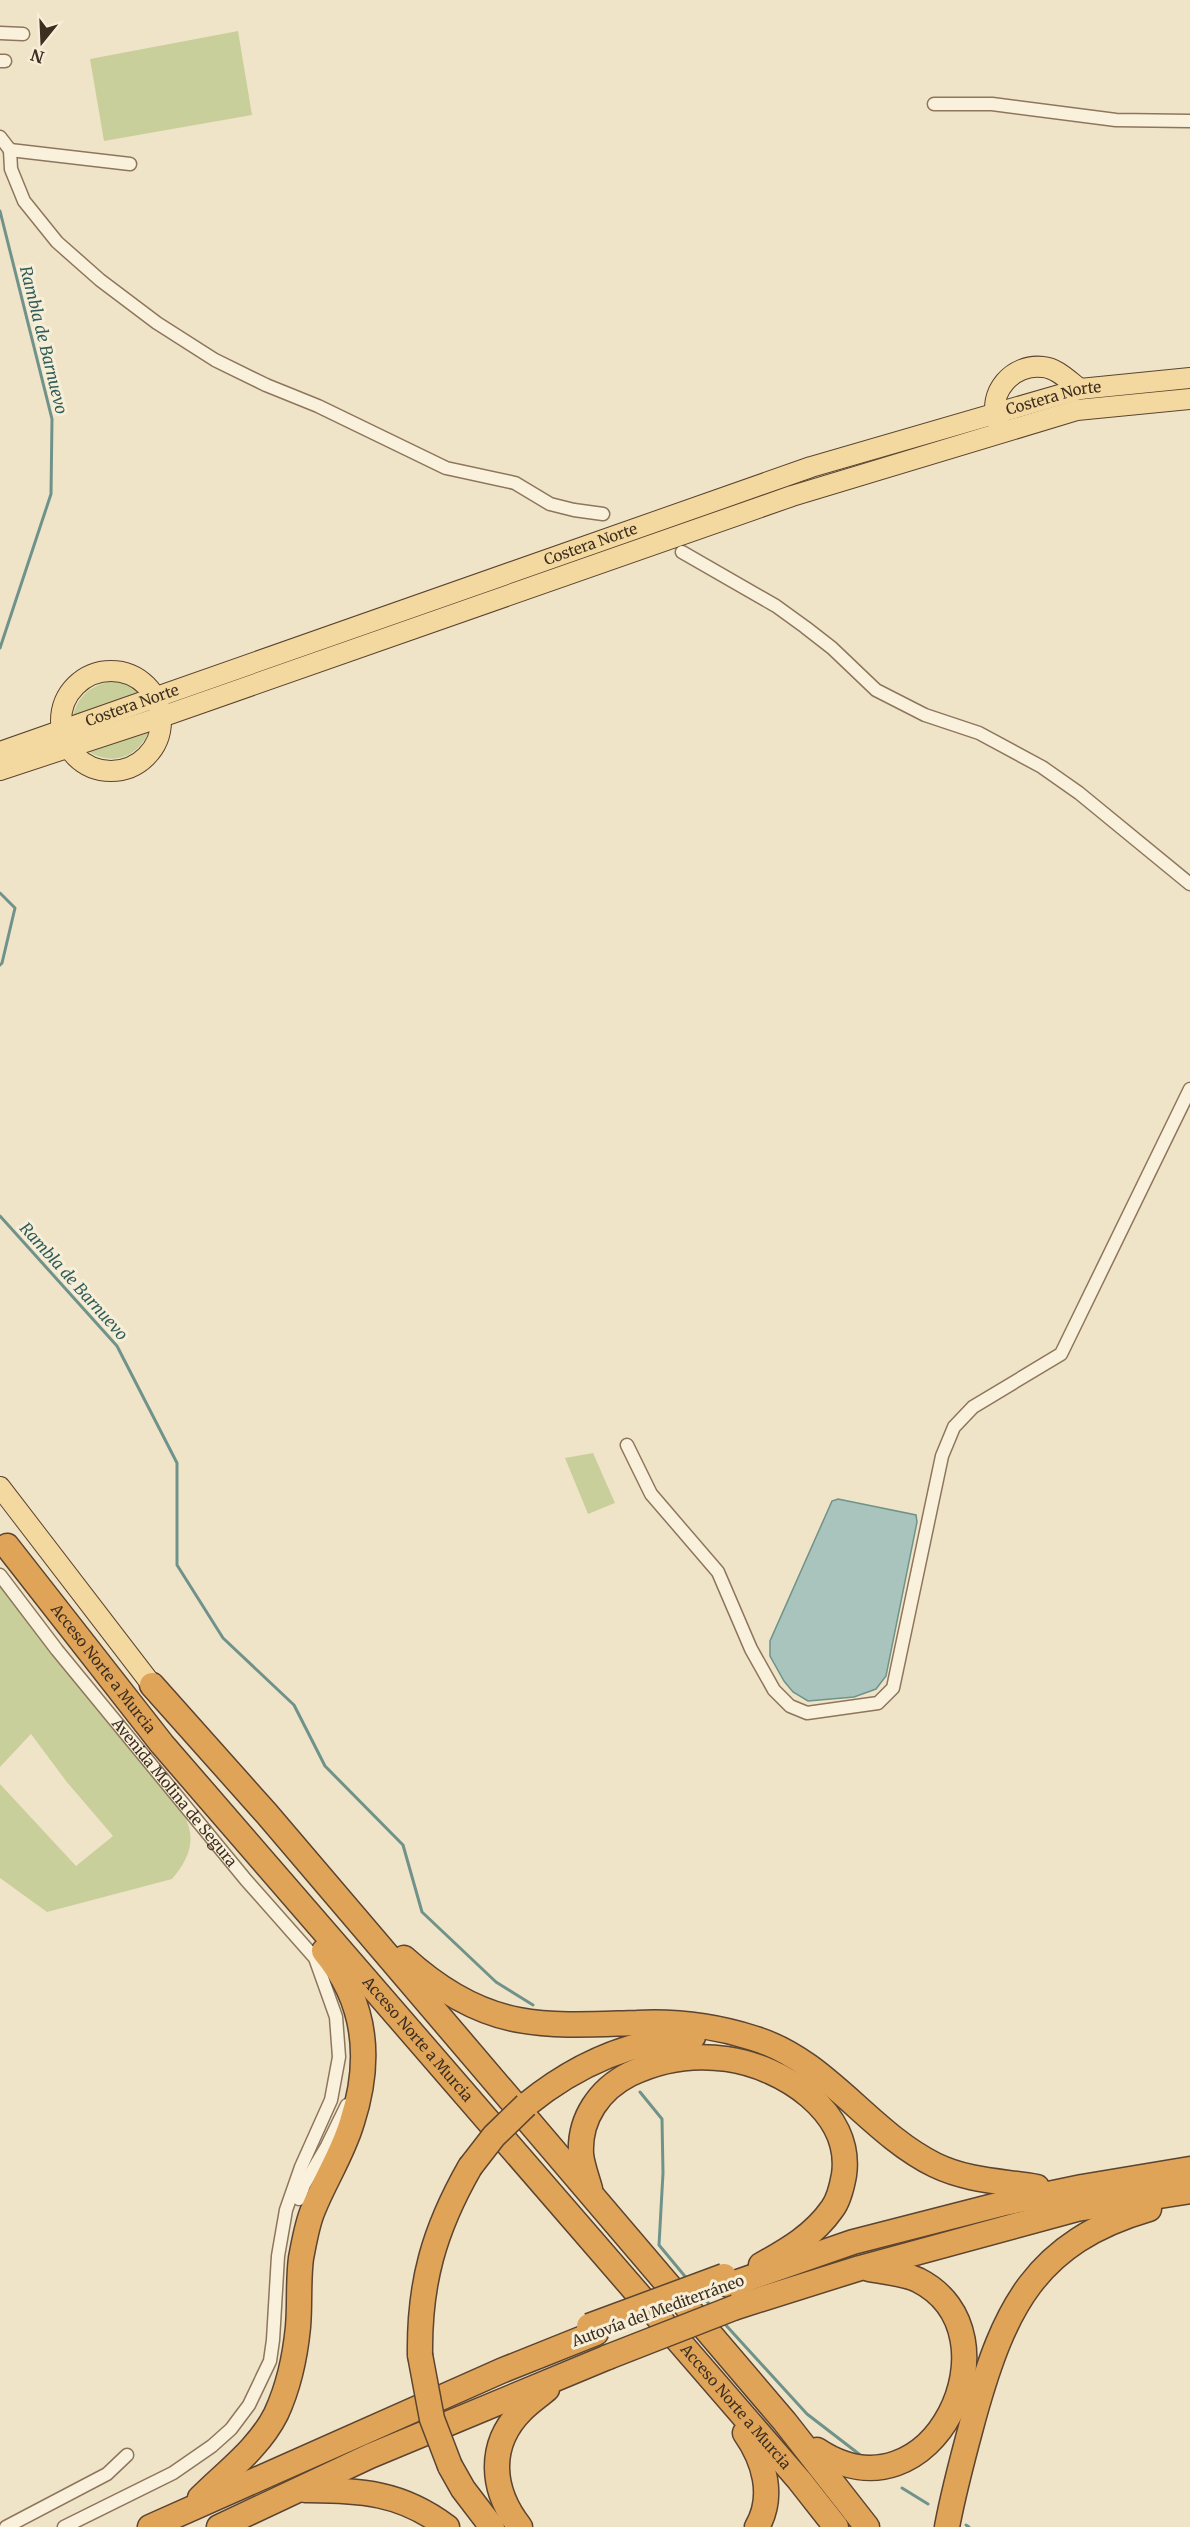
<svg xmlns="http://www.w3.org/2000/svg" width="1190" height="2527" viewBox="0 0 1190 2527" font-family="Merriweather,serif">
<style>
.green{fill:#c9cf9b}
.water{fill:#a9c4bc;stroke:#6f938a;stroke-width:1.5}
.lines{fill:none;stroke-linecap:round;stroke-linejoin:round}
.stream{stroke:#6f938a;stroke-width:3}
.minor-casing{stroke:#8d765c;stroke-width:15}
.primary-casing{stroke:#5b4430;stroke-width:22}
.motorway-casing{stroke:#5b4430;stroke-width:27}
.minor{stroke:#faf1dc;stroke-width:12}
.primary{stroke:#f3d9a0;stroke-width:20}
.motorway{stroke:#e0a458;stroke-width:24}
.motorway-bridge-casing{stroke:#5b4430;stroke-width:27;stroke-linecap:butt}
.motorway-bridge{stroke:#e0a458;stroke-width:24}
.labels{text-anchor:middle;stroke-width:6;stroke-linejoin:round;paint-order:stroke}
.street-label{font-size:15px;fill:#3d2e20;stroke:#f7eed8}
.water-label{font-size:16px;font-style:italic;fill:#2f5d5a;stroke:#f7eed8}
</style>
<rect width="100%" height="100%" fill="#f0e4c8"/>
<!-- green -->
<path class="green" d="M238 31 252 115 104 141 90 59Z
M112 681 129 684 139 693 73 715C80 693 91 686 112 681Z
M150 727C141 758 110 768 85 749Z
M593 1453 615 1503 588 1514 565 1458Z
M0 1585 185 1817C197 1841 188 1860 172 1879L47 1912 0 1878V1784L76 1866 113 1836 66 1781 31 1734 0 1767Z"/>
<!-- water -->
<path class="water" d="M838 1499 916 1515 917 1522 886 1676 876 1689 854 1697 808 1701 793 1692 784 1681 770 1656V1641L832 1501Z"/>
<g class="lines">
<!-- stream -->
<path class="stream" d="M0 211 52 419 51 494 0 648
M0 893 15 908 2 963 0 965
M0 1216 117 1346 177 1463V1565L223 1638 294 1705 325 1766 403 1845 422 1912 496 1982 533 2005
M640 2092 662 2119 663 2173 659 2245 688 2280
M700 2294 712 2307
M723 2322 807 2414 859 2454
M902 2488 928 2504
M966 2525 969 2527"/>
<!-- minor casing -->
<g class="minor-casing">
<g id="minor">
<path d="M0 33 23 34"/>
<path d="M0 61H5"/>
<path d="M934 104H992L1116 120 1190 121"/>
<path d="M0 137 10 150"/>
<path d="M10 150 11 169 24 201 57 242 100 280 157 323 215 360 266 385 318 406 446 468 515 483 550 504 574 510 603 514"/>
<path d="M10 150 130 164"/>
<path d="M682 552 776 606 805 627 832 648 876 690 925 715 979 733 1042 767 1079 793 1190 884"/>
<path d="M627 1445 651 1494 718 1572 751 1649 774 1690 790 1706 807 1713 878 1703 893 1688 942 1456 954 1427 973 1407 1061 1354 1190 1089"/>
<path id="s1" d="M0 1575 57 1650 246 1880 315 1958 336 2017 339 2057 331 2100 301 2167 286 2210 278 2256 273 2340 270 2361 249 2405 231 2429 212 2446 173 2473 64 2527"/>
<path d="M299 2199 304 2185 327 2146 347 2105"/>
<path d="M6 2527 107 2474 127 2455"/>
</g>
</g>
<!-- primary casing -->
<g class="primary-casing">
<g id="primary">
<path d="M998 422C986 393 1013 363 1043 367 1057 368 1069 381 1080 389"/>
<circle cx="111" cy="721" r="50"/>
<path id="s2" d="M0 752 811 467 1080 389 1190 378"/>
<path d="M0 770 161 717 792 496 1077 410 1190 399"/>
<path d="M0 1487 152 1685"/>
</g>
</g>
<!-- motorway casing -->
<g class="motorway-casing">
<g id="motorway">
<path id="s3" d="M7 1546 162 1744 799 2480 836 2527"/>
<path d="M152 1685 267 1814 785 2422 867 2527"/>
<path d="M404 1958C437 1988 474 2012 519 2020 557 2027 598 2024 637 2023 676 2021 715 2026 753 2038 827 2060 868 2132 935 2165 968 2181 1002 2181 1037 2187"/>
<path d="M526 2105C574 2066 631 2040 693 2037"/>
<path d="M590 2189C587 2178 582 2165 581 2154 579 2118 600 2089 630 2074 661 2059 693 2054 727 2059 783 2067 853 2112 844 2175 842 2186 839 2200 832 2209 814 2235 788 2250 761 2265"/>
<path d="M729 2285 853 2242 1005 2203 1082 2187 1190 2169"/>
<path d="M736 2307 860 2268 1077 2209 1190 2191"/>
<path d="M420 2355C419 2283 434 2230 470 2167"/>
<path d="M745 2433C764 2460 775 2496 757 2527"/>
<path d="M817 2450C932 2527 1023 2333 918 2280 903 2273 885 2272 869 2269"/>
<path d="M450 2466 463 2489 492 2527"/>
<path d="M305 2490C361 2491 399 2491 447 2527"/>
<path d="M200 2498C226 2472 259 2448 276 2414 289 2386 295 2358 298 2327 300 2304 298 2281 301 2258 304 2243 307 2224 313 2210 325 2180 343 2153 352 2122 372 2060 367 2002 324 1951"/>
<path d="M150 2527 501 2371 596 2333"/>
<path d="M219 2527 370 2456 608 2357"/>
<path d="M520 2527C491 2490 487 2445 522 2410 530 2402 539 2396 547 2389"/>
<path d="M947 2527C954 2489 964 2453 974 2416 1004 2309 1035 2242 1149 2209"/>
</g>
</g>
<!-- minor -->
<use href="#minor" class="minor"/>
<!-- primary -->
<use href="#primary" class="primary"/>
<!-- motorway -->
<use href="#motorway" class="motorway"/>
<!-- motorway-bridge casing -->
<g class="motorway-bridge-casing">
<path id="motorway-bridge" d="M470 2167 494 2136 526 2105
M589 2326 724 2276
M420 2355 432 2419 450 2466
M608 2357 736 2307"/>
</g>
<!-- motorway-bridge -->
<use href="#motorway-bridge" class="motorway-bridge"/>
</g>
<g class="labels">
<!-- street labels -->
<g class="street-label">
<text dy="5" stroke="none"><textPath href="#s2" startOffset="1112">Costera Norte</textPath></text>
<text dy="5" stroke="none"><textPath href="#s2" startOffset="626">Costera Norte</textPath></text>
<text dy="5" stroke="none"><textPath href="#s2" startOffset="140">Costera Norte</textPath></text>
<text dy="5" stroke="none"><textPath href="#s3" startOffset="156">Acceso Norte a Murcia</textPath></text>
<text dy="5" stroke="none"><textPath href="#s1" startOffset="279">Avenida Molina de Segura</textPath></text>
<text dy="5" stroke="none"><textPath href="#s3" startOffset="642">Acceso Norte a Murcia</textPath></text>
<text transform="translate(658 2311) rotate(-20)" y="5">Autovía del Mediterráneo</text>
<text dy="5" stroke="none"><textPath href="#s3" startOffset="1128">Acceso Norte a Murcia</textPath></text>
</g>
<!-- water labels -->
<g class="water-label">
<text transform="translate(44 340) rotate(76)" y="6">Rambla de Barnuevo</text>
<text transform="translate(74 1281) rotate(48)" y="6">Rambla de Barnuevo</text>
</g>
</g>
<!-- north arrow -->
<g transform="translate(42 42) rotate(198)" stroke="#f7eed8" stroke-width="4.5" paint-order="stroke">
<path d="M0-4.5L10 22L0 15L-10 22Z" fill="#3d2e20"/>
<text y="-9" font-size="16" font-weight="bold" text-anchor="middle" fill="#3d2e20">N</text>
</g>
</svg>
